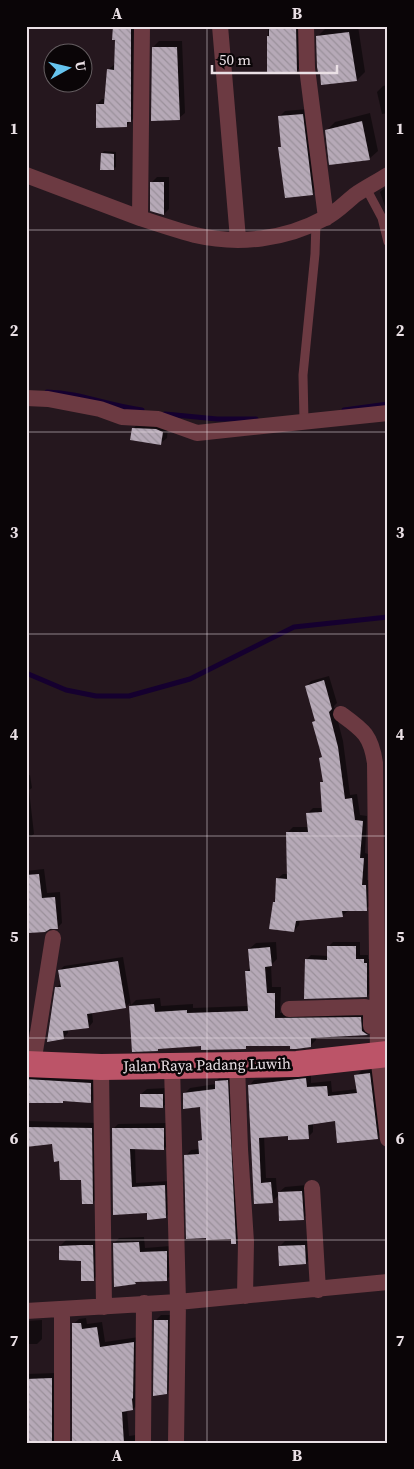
<svg xmlns="http://www.w3.org/2000/svg" width="414" height="1469" viewBox="0 0 414 1469" font-family="'Source Serif 4',serif">
<style>
.shadow{fill:#0007}
.lines{fill:none;stroke-linecap:round;stroke-linejoin:round}
.stream{stroke:#15002f;stroke-width:5}
.building{fill:url(#building-back-hatch)}
.lane{stroke:#6c3a42;stroke-width:9}
.street{stroke:#6c3a42;stroke-width:16}
.primary{stroke:#bc5468;stroke-width:26}
.grid{fill:none;stroke:#eae0e5;stroke-width:1;stroke-opacity:0.55}
.labels{text-anchor:middle;stroke-width:5;stroke-linejoin:round;paint-order:stroke}
.street-label{font-size:15px;fill:#eae0e5;stroke:#0a0507}
.neatline{fill:none;stroke:#eae0e5;stroke-width:2}
.grid-label{font-size:16px;text-anchor:middle;font-weight:bold;fill:#eae0e5}
</style>
<defs>
<pattern id="building-back-hatch" width="6" height="6" patternUnits="userSpaceOnUse" patternTransform="scale(1.25)"><rect width="6" height="6" fill="#b6a9b7"/><path d="M-1 5l2 2M0 0l6 6M5-1l2 2" fill="none" stroke="#9a909a"/></pattern>
</defs>
<rect width="100%" height="100%" fill="#25171e"/>
<!-- shadow -->
<path class="shadow" d="M113 26H136V116L126 126 97 104 102 99H106L109 69 115 64 116 39H113Z
M268 26H301L302 65 297 71H268Z
M341 26H358L365 72 357 80 322 84 318 36 326 28Z
M159 41H182L185 113 179 118 153 47Z
M388 85V113L382 114 377 92 383 86Z
M308 109 318 188 312 194 280 148 282 145 279 117 285 111Z
M370 113 378 151 369 159 326 131 335 122Z
M104 151 116 152V167L113 169 102 154Z
M157 177H169V209L164 214 152 182Z
M388 185V215L380 192Z
M139 422 168 426 167 438 161 443 134 428Z
M329 676 337 703 334 706 343 741 350 795 357 794 360 815 367 816 365 853 368 854 367 880H371V904L366 909 348 911 342 916 300 919 299 925 294 931 274 902 276 900 277 879 283 874H288L287 833 293 827H308L307 814 313 808H323L321 783 324 779 320 758 323 756 313 722 316 720 306 687 311 681Z
M388 766V777H386V768Z
M30 775 32 788 29 790 34 834 26 840V776Z
M44 869 47 893 60 892 62 923 57 928 50 927 45 931 26 932V871Z
M276 942 277 959 271 965 272 987H281L280 1013 367 1012 373 1029 367 1034 316 1036V1040L310 1046 248 1045 245 1048 202 1045 160 1047 157 1050H133L130 1003 126 1007 92 1012 93 1022 89 1027 68 1030V1033L63 1038 56 988 61 983 60 970 64 966 123 957 131 1005 136 1000 160 998 161 1006 193 1004V1008L248 1006 246 972 251 967 249 949 256 943Z
M333 942H360V955H368V959H371V992L367 996 306 960 311 955 329 956V946Z
M26 1014 30 1031 26 1034Z
M375 1069 382 1133 377 1138 336 1120 313 1123V1132L308 1137 289 1135 264 1136 266 1178H276L277 1194 285 1187 307 1185 309 1213 303 1218 279 1195 272 1202 255 1203 249 1086 254 1080 311 1074V1083L331 1081 332 1092 357 1089 356 1076 361 1071Z
M26 1074 96 1078V1097L91 1102 26 1092Z
M222 1075H233L241 1237 235 1243 232 1238 208 1237 186 1156 191 1150 200 1149 199 1141 203 1137 201 1106 184 1094 190 1088 216 1084V1081Z
M168 1088V1101L163 1107 141 1094 147 1089Z
M26 1121 97 1123 98 1197 92 1203 82 1178 61 1160 53 1142 26 1146Z
M168 1123 169 1144 164 1149 135 1148 136 1183 170 1181V1212L165 1217 148 1212 114 1213 113 1129 118 1124Z
M144 1237 145 1248 171 1246 172 1274 167 1279 137 1281 135 1283 114 1243 119 1238Z
M66 1240H98L99 1274 93 1279 82 1260 60 1246Z
M311 1240 312 1257 306 1263 279 1247 285 1241Z
M161 1315H173L172 1387 166 1393 155 1321Z
M86 1318 87 1324 102 1322 105 1342 139 1337 138 1404 133 1409 127 1410 129 1436 136 1435 137 1443H83L73 1324 79 1319Z
M42 1320V1339L37 1344H26V1321Z
M57 1373V1443H26V1374Z"/>
<g class="lines">
<!-- stream -->
<path class="stream" d="M47 392C81 393 109 406 142 410
M344 410 388 404
M165 414 217 419H256
M26 673 66 690 96 696H129L190 679 294 627 388 617"/>
</g>
<!-- building -->
<path class="building" d="M113 26H131V122H127V127L96 128V104H104L107 69 114 70 115 40H112Z
M269 26H296L297 72H267V36H269Z
M349 32 357 81 321 85 320 72H318L317 67 316 36Z
M152 47H177L180 120 151 121Z
M303 114 313 195 285 198 278 147H281L278 116Z
M362 121 370 160 329 165 325 130Z
M101 153 114 154V170H100Z
M150 182H164V215L150 211Z
M132 428 156 429 163 432 161 445 130 440Z
M324 680 332 709 329 712 338 747 345 799 352 798 355 820 363 821 360 858H364L362 885H366L367 911H342L343 917 296 921 294 932 269 929 273 902H275L276 878 287 879 286 832H308L306 813 322 812 320 782H323L319 758 322 757 312 722 315 721 305 686Z
M39 874 42 898 55 897 58 929H50L45 932 28 933 26 875Z
M327 946H356V959H364V963H367V997L304 999 305 959 327 960Z
M270 947 272 966 265 967 267 993H275V1018L361 1017 362 1031 368 1035 311 1038V1047L296 1049H290V1046H246V1049L201 1050V1046L158 1049V1051L132 1052 129 1006 154 1004 155 1012 187 1010V1013L248 1011 245 971H250L248 949Z
M118 961 126 1008 87 1014 89 1028 63 1031 64 1039 47 1042 55 987H61L58 970Z
M370 1073 378 1139 337 1143 335 1121 308 1125 309 1139 288 1140V1136L259 1138 261 1183 271 1182 273 1203 254 1204 248 1085 306 1078 307 1087 327 1086 328 1096 357 1093 354 1075Z
M26 1079 91 1083V1103L63 1101V1103H26Z
M228 1080 236 1242V1244H231V1239L206 1240V1238L186 1239 184 1155 199 1154 198 1141 202 1140 200 1107 183 1109V1093L215 1089V1081Z
M140 1094H163V1108L140 1107Z
M26 1127 92 1128 93 1204H82L81 1180H60L59 1161 54 1162 52 1144 26 1147Z
M112 1128H164V1150L130 1149 132 1187 165 1185 166 1218 147 1220V1213L113 1215Z
M302 1191 304 1220 279 1221 278 1192Z
M139 1242 140 1252 167 1251V1281L135 1282 136 1284 114 1287 113 1243Z
M81 1245H93L94 1281H81V1261L59 1260V1246Z
M305 1245 306 1264 279 1266 278 1246Z
M154 1320H168L167 1394 153 1396Z
M72 1323H81L82 1329 97 1327 100 1347 134 1342 133 1398 132 1399 133 1410 122 1412 124 1443H72Z
M52 1378V1443H26V1379Z"/>
<g class="lines">
<!-- lane -->
<path class="lane" d="M366 188 382 218 388 242
M304 421 303 375 315 254 316 222"/>
<!-- street -->
<path class="street" d="M142 26 140 218C158 224 176 230 195 235 238 245 285 240 325 218 336 213 345 203 355 195 365 188 377 182 388 175
M220 26 238 239
M306 26 307 68 326 218
M26 175 140 218
M26 398 48 399 100 409 122 417 158 419 197 433 388 413
M341 714C363 730 371 735 375 763L378 1055 388 1139
M289 1009 365 1007 369 1008 371 1012V1026
M33 1064 53 938
M237 1065 240 1149 246 1242 245 1296
M172 1066 178 1302 176 1443
M101 1067 104 1307
M312 1188 318 1290
M62 1309V1443
M26 1311 178 1302 388 1282
M143 1443 144 1303"/>
<!-- primary -->
<path class="primary" d="M26 1064 101 1067 297 1064 388 1054"/>
</g>
<!-- grid -->
<path class="grid" d="M207 26V1443M26 230H388M26 432H388M26 634H388M26 836H388M26 1038H388M26 1240H388"/>
<g class="labels">
<!-- street labels -->
<g class="street-label">
<text transform="translate(207 1065) rotate(-1)" y="5">Jalan Raya Padang Luwih</text>
</g>
</g>
<!-- border -->
<rect width="414" height="1469" fill="none" stroke="#0a0507" stroke-width="55"/>
<!-- north arrow -->
<g transform="translate(68 68) rotate(82)"><circle r="24" fill="#0a0507" stroke="#645d60"/>
<path d="M0-4L9 19L0 12L-9 19Z" fill="#66c4ef"/>
<text y="-8" font-size="14" font-weight="bold" text-anchor="middle" fill="#eae0e5">U</text>
</g>
<!-- scale -->
<path d="M212 65v8h125v-8" fill="none" stroke="#eae0e5" stroke-width="2.5"/>
<text x="219" y="65" font-size="15" fill="#eae0e5" stroke="#0a0507" stroke-width="4" paint-order="stroke">50 m</text>
<rect x="28" y="28" width="358" height="1414" class="neatline"/>
<g class="grid-label">
<text x="117" y="19">A</text>
<text x="297" y="19">B</text>
<text x="14" y="134">1</text>
<text x="400" y="134">1</text>
<text x="14" y="336">2</text>
<text x="400" y="336">2</text>
<text x="14" y="538">3</text>
<text x="400" y="538">3</text>
<text x="14" y="740">4</text>
<text x="400" y="740">4</text>
<text x="14" y="942">5</text>
<text x="400" y="942">5</text>
<text x="14" y="1144">6</text>
<text x="400" y="1144">6</text>
<text x="14" y="1346">7</text>
<text x="400" y="1346">7</text>
<text x="117" y="1461">A</text>
<text x="297" y="1461">B</text>
</g>
</svg>
